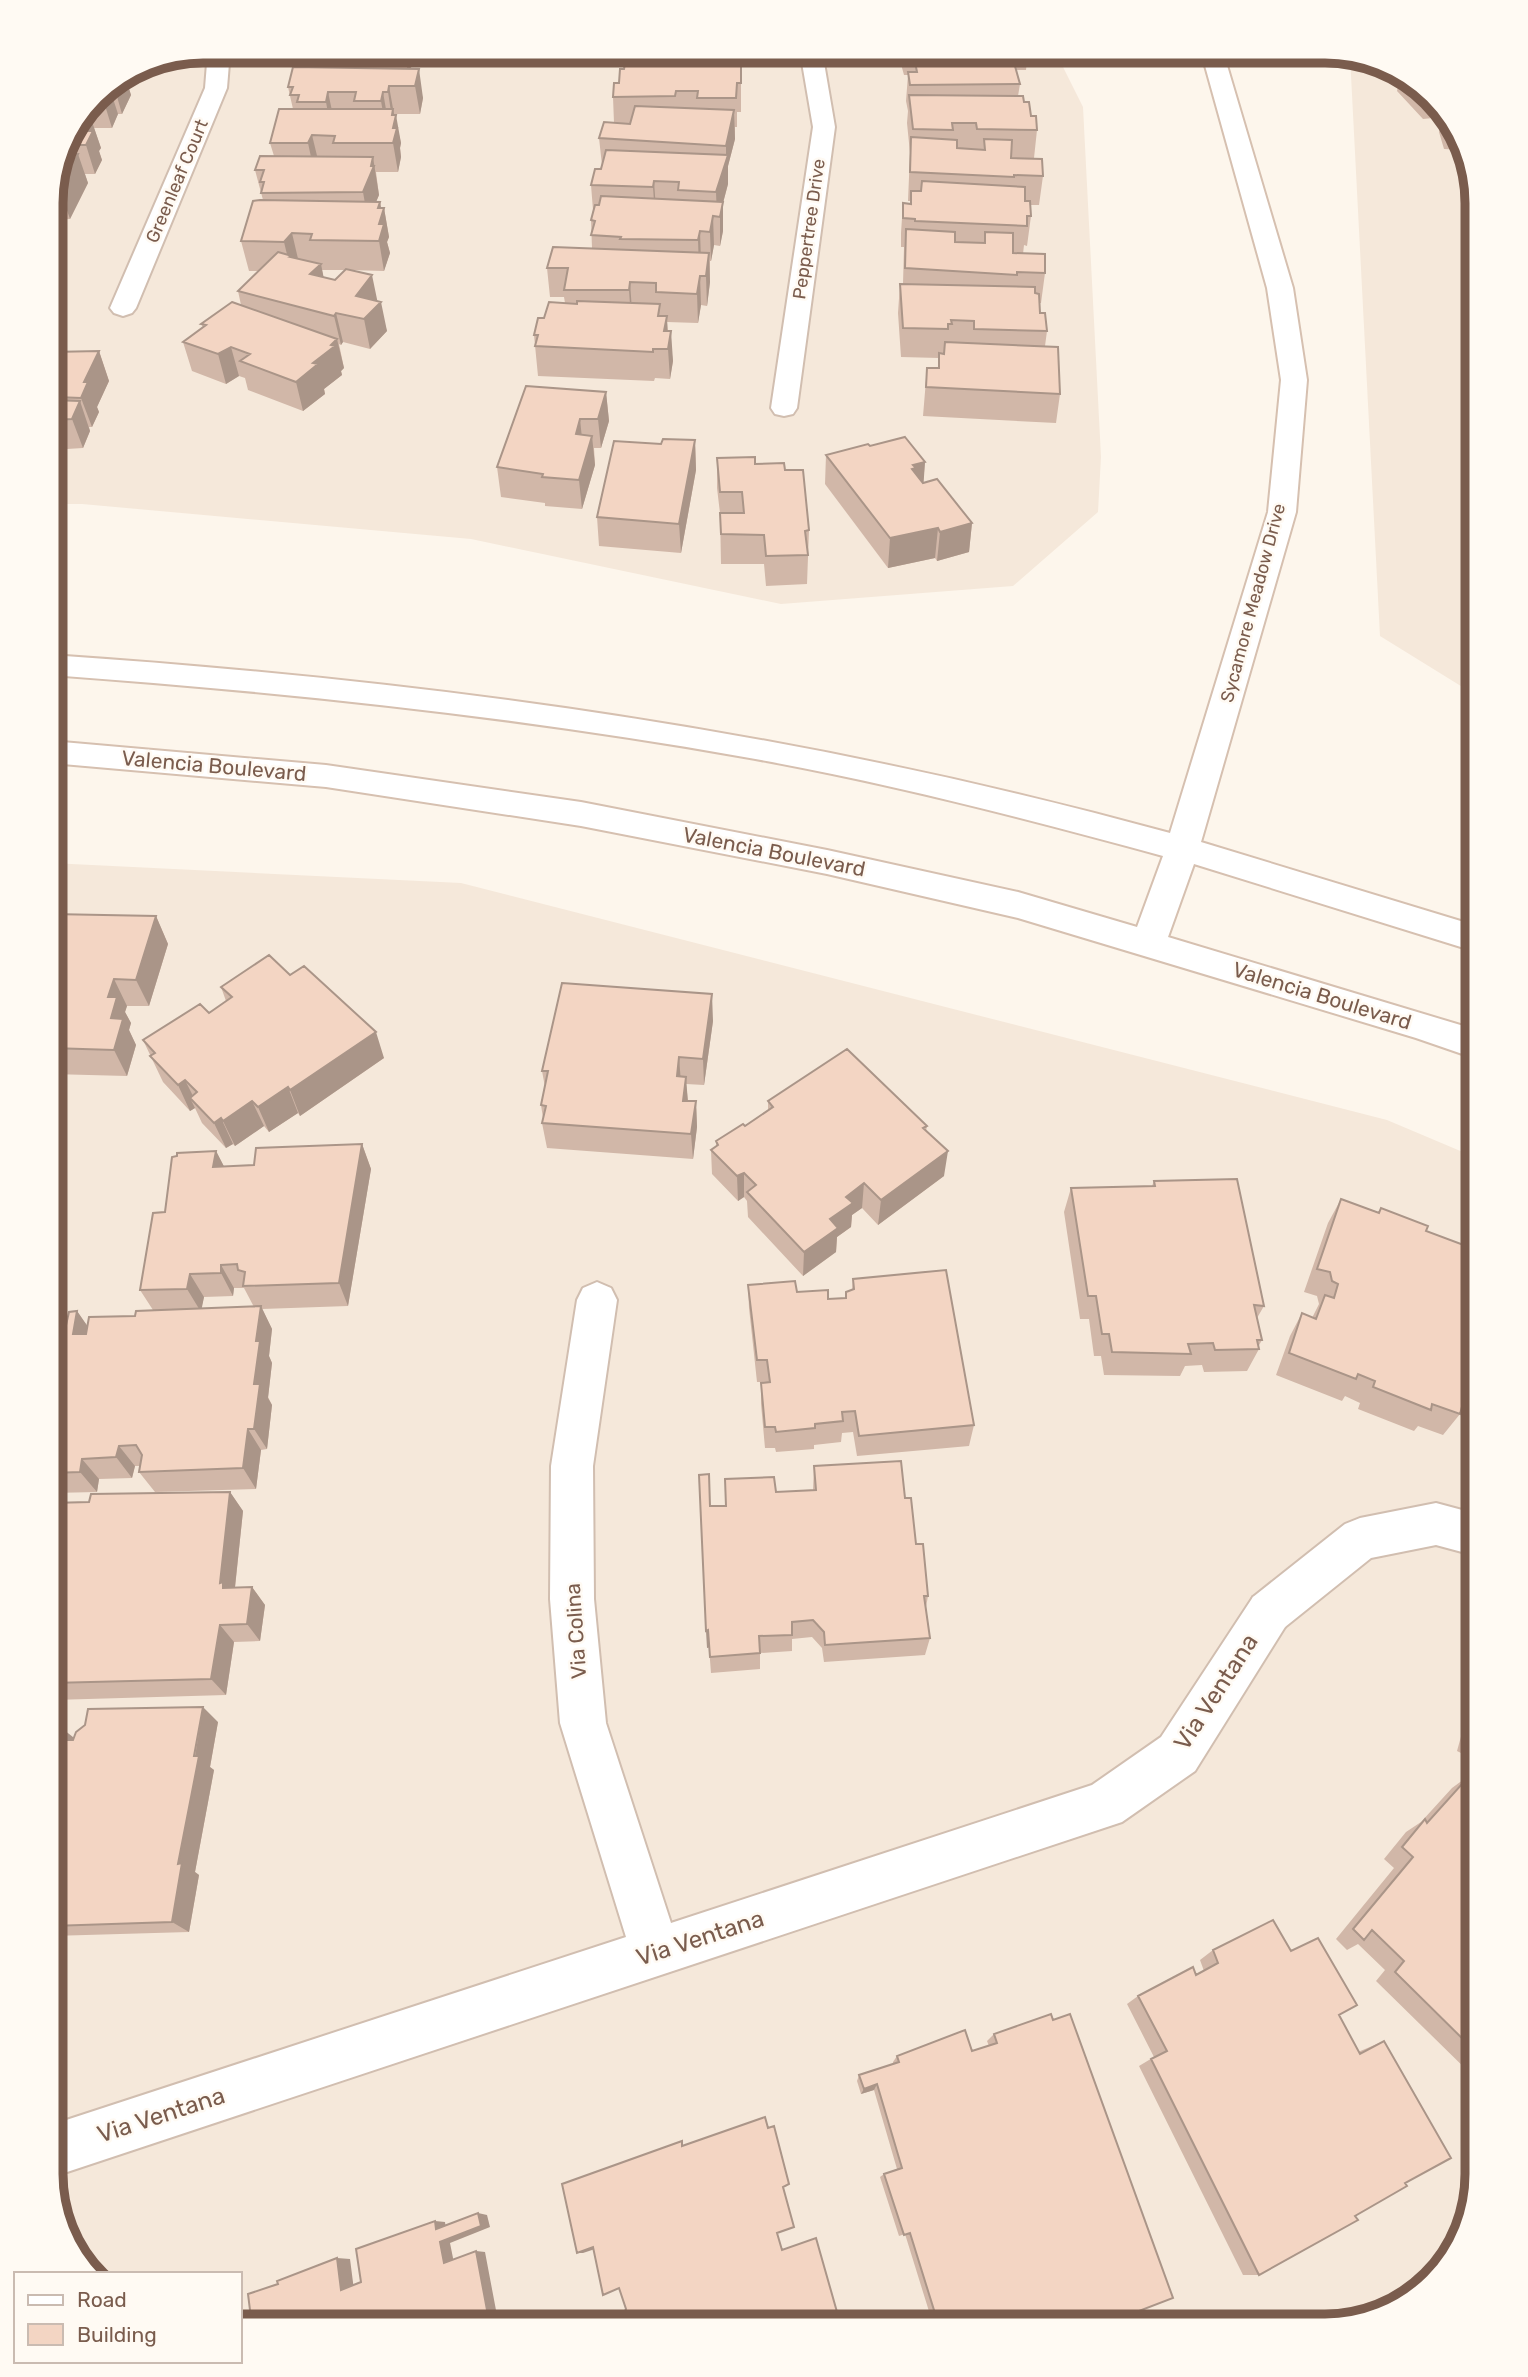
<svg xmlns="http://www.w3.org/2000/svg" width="1528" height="2377" viewBox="0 0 1528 2377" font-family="Rubik,sans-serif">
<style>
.residential{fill:#f5e8da}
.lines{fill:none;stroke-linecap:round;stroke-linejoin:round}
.lane-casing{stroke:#d1beb0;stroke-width:4}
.street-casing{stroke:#d1beb0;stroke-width:4}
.secondary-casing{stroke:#d6c0b0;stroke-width:4}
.lane{fill:#fff;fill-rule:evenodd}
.street{fill:#fff;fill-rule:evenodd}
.secondary{fill:#fff;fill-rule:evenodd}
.wall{fill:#d1b7a8;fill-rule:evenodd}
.shaded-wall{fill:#aa9588}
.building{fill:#f3d5c3;stroke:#aa9588;stroke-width:2}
.labels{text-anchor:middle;stroke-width:5;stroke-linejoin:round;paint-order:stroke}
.far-street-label{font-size:18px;fill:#7a5c4d;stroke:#fffaf3}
.street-label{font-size:21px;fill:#7a5c4d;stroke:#fffaf3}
.near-street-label{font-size:24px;fill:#7a5c4d;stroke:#fffaf3}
.rim{fill:none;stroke:#7a5c4d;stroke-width:9}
</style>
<rect width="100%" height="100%" fill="#fdf6ec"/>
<!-- residential -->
<path class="residential" d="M203 51H1055L1083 107 1101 457 1098 512 1013 586 781 604 471 539 82 504H51V194L96 95 145 62Z
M1350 56 1409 76 1461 135 1477 203V696L1380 636Z
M51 863 461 883 1387 1120 1477 1158V2174L1452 2258 1393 2310 1325 2326H240V2274H95L67 2242 51 2174Z"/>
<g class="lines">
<!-- lane casing -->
<g class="lane-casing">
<path id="lane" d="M1436 1503 1477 1514V1556L1436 1545 1371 1558 1285 1627 1269 1634 1253 1627 1247 1612 1253 1597 1345 1524 1360 1518Z"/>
</g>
<!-- street casing -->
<g class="street-casing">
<path id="street" d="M208 51H230L227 88 136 308 132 313 123 316 114 313 110 308 205 88Z
M800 51H822L835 127 797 408 793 414 784 416 775 414 771 408 813 127Z
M597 1282 611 1288 617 1300 593 1466 594 1599 606 1723 671 1923 1092 1785 1161 1737 1253 1597 1269 1590 1285 1597 1291 1612 1285 1627 1195 1771 1122 1822 52 2177 51 2125 626 1937 560 1723 550 1599 551 1466 577 1300 583 1288Z"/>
</g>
<!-- secondary casing -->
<g class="secondary-casing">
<path id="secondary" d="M1205 51H1227L1226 62 1293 288 1307 380 1296 512 1201 842 1477 926V952L1194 864 1168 937 1477 1030V1059L1416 1038 1018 918 827 874 581 826 326 787 51 763V741L326 765 581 802 827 850 1018 892 1137 927 1163 856C1024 818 885 782 744 757 514 716 283 692 51 675V655C434 681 800 731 1170 833L1268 512 1281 380 1267 288 1204 62Z"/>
</g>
<!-- lane -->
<use href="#lane" class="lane"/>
<!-- street -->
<use href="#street" class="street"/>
<!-- secondary -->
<use href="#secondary" class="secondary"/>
</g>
<!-- wall -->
<path class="wall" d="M299 51H413L411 69 423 98 420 114H394L401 143 400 148 401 157 398 172H376L379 195 376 202H380L381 208H384L389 237 387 242 390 253 384 271 349 270 377 301 387 331 370 349 343 342 341 345 339 344 344 368 341 371 342 375 324 389 325 394 303 411 248 390 245 378 239 376 226 384 192 371 183 342 203 327 201 324 241 305 238 291 258 271H249L241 241 263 200 255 170 274 156 270 143 293 109 288 87 300 67 298 56ZM322 270H346L335 280 323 277Z
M627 51H733V62H726V64L741 63V112H737V127H735V139L728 166V184L723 203V231L720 246 714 245 711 261H710V282L707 306 701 305 698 323 667 322 668 331 673 361 670 379 655 378 654 381 538 376 534 335 544 318 565 303 564 297H550L547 268 592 248 591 220 593 210 591 185 602 165 599 138 614 123 613 97 624 69 628 64Z
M899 51H1028L1026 70H1016L1020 84 1018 96 1024 102 1037 130 1034 158H1011L1043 176 1039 205H1030L1031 216 1027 246 1024 245 1023 254 1045 273 1041 303H1039L1040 313 1047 331 1045 346 1060 394 1056 423 923 416 927 368H938L939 358 901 357 898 313 900 284H903L904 247H901V233L903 203 910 204 911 201H908L910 153 907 123 908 111 906 101 908 75H904L899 57Z
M1401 74 1409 76 1461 135 1465 150 1444 149 1439 132 1443 117 1423 119 1397 91Z
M125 76 131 95 122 114H118L112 128H94L101 148 99 151 102 160 95 174H85L88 183 70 219 51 220V194L63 144 96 95Z
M1469 169 1477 203V233H1470L1463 230V187Z
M1477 264V296L1475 295 1473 275Z
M99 351 109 381 97 407 99 412 92 427H89L90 431 83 448 51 450V352Z
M606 392 609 421 601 448H594L595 465 582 509 545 506V503L501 497 497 467Z
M695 440 696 470 681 553 599 546 597 517 661 444Z
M870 446 925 462 923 483 972 523 969 552 937 561 935 558 888 568 825 484 826 455Z
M717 458 755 464 785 470 809 530 807 584 766 586 764 564H721L720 513 717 488Z
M51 914 156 916 168 944 149 1006H127L125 1012 131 1023 129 1030 136 1045 127 1076 51 1074Z
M290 975 384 1058 300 1116 298 1113 269 1132 264 1126 235 1146 233 1144 226 1148 202 1123 195 1108 190 1111 163 1082 143 1040 209 1013 226 1001 221 987Z
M713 1021 704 1085 686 1084 688 1101H696L697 1127 693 1159 547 1148 542 1123 543 1118 541 1105 545 1087 542 1071Z
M768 1101 927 1126 926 1131 944 1176 878 1225 862 1208 852 1215 851 1227 837 1237 836 1252 803 1276 748 1217 747 1201 744 1197 738 1201 712 1174 711 1150 716 1146V1141L745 1126 768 1110Z
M362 1144 371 1169 348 1306 262 1309 272 1329 269 1356 272 1363 268 1397 272 1405 267 1449 261 1450 256 1489 155 1492 139 1472 140 1466H135L132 1478 99 1479 97 1492 52 1493 51 1492V1370L64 1334 77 1311 87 1326 135 1316 153 1310 140 1290 165 1212 177 1156 216 1151 224 1167 254 1165ZM234 1288H244L254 1307 201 1309 204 1297 233 1296Z
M1154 1181 1264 1306 1257 1318 1262 1340 1258 1347 1259 1349 1247 1371 1204 1372 1202 1365 1185 1366 1180 1376 1104 1375 1101 1356H1094L1089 1319H1080L1064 1212 1071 1188 1152 1186Z
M1341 1199 1378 1212 1381 1208 1426 1231 1477 1250V1369L1469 1379 1460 1414 1443 1435 1418 1426 1414 1431 1358 1409 1360 1403 1345 1396 1342 1401 1276 1375 1290 1336 1302 1313 1312 1318 1319 1304 1317 1296 1304 1292 1328 1223Z
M853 1279 974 1425 969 1446 857 1456 853 1432 842 1433 841 1442 814 1445V1449L776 1452 775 1448H765L761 1404V1383L767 1382H757L749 1308 748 1285 797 1292 828 1299 846 1298 852 1290Z
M1477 1439V1460L1473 1458Z
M814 1466 905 1498 928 1596 926 1607 930 1638 925 1655 824 1662 822 1648 812 1637 792 1639V1651L760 1653V1669L711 1673 709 1647 707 1648 711 1506H726L776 1492 813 1490Z
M230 1492 243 1511 235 1588 252 1587 265 1605 260 1641 234 1642 226 1695 53 1700 51 1698V1503L89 1502Z
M1477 1679V1761L1457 1751Z
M218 1722 210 1767 214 1770 195 1872 199 1875 189 1932 51 1936V1726L74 1738Z
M1471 1774 1477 1779V2080L1376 1981 1385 1970 1358 1944 1347 1950 1336 1939 1394 1868 1384 1859 1406 1832 1421 1822 1452 1788Z
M1213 1950 1291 1951 1339 2015 1358 2052 1384 2041 1405 2183 1355 2216 1259 2275H1243L1139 2066 1154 2057 1127 2004 1138 1996 1196 1975 1204 1971 1200 1960Z
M994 2034 1113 2321 1105 2320 1089 2326H926L925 2325 932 2321 905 2234 899 2236 880 2177 884 2174 897 2169 874 2090 861 2094 857 2081 859 2075 893 2064V2062L897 2056 972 2051 989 2046 987 2041Z"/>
<!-- shaded-wall -->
<path class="shaded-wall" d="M405 51H413L409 81 405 53Z
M724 51H726V62L725 80Z
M419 69 423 98 420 114 415 86Z
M125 76 131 95 122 114 114 86 115 82Z
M109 86 118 114 112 128 103 99Z
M389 86 394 114 396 115 401 143 400 148 401 157 398 172 393 143V125L388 92Z
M328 92 334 120 331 130 326 102Z
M383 92 388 121 386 130 381 101Z
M88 110 101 148 99 151 102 160 95 174 86 145 84 119Z
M734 110 735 139 728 166V184L723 203V231L720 246V217H717L716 192 726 162V146Z
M312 135 319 164 314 171 308 143Z
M78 154 88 183 70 219 60 190Z
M373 157 379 195 368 221 363 192Z
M654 181 656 210 655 216 653 187Z
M380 202 382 213 384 208 389 237 387 242 390 253 384 271 379 241 378 208Z
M713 216 714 245 711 261 710 232Z
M700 231 701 261 699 269 698 240Z
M292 233 299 263 291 271 284 242Z
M709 253 710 282 707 306 706 276Z
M321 264 327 294 310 274Z
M372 275 378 304 381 302 387 331 370 349 364 319 356 296Z
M700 276 701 305 698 323 697 294Z
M630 282 632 311 631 319 629 290Z
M336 313 343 342 341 345 334 316Z
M667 316 668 346 664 331Z
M671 331 673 361 670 379 668 349Z
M337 339 344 368 341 371 342 375 324 389 325 394 303 411 296 382 331 345Z
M231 347 239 376 226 384 218 354Z
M99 351 109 381 97 407 99 412 92 427 81 398 84 382Z
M606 392 609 421 601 448 598 419Z
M80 401 90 431 83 448 72 419Z
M580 419 583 448 576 434Z
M592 436 595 465 582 509 579 480Z
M695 440 696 470 681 553 679 524Z
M925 462 923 491 909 499 913 465Z
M972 523 969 552 937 561 940 532Z
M938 528 935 558 888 568 890 538Z
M156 916 168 944 149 1006 136 980Z
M114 979 127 1006 125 1012 131 1023 129 1030 136 1045 127 1076 114 1050 108 997Z
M712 994 713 1021 704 1085 703 1059Z
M376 1032 384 1058 300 1116 290 1090Z
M679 1057 681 1083 677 1076Z
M686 1077 688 1103 683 1101Z
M185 1080 198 1106 190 1098 195 1108 190 1111 178 1085Z
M288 1087 298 1113 269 1132 258 1107Z
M252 1101 264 1126 235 1146 223 1121Z
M696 1101 697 1127 693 1159 691 1134Z
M221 1118 233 1144 226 1148 214 1123Z
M362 1144 371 1169 348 1306 339 1283Z
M216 1151 229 1176 213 1167Z
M948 1151 944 1176 878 1225 881 1200Z
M744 1173V1197L738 1201 737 1176Z
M864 1183 862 1208 852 1215 851 1227 837 1237 836 1252 803 1276 804 1252 846 1197Z
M221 1265 234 1288 233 1296 221 1273Z
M190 1274 204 1297 201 1312 187 1289Z
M261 1306 272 1329 269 1356 272 1363 268 1398 272 1405 267 1449 254 1429 256 1341Z
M77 1311 93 1334H73Z
M248 1429 261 1450 256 1489 243 1468Z
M119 1446 135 1466 132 1478 116 1457Z
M82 1459 99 1479 97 1492 80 1472Z
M230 1492 243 1511 234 1596 223 1588 220 1583Z
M252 1587 265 1605 260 1641 247 1624Z
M220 1625 234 1642 226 1695 211 1679Z
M708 1630 710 1647 707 1648 706 1631Z
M203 1707 218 1722 210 1767 214 1770 195 1872 199 1875 189 1932 172 1922 178 1864Z
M59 1726 78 1741 56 1740Z
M877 2084 874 2090 861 2094 864 2089Z
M478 2213 487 2215 490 2227 450 2243 454 2263H444L440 2242Z
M435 2221 445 2222 446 2230 436 2229Z
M593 2247 598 2248 583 2253H577Z
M476 2251 485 2252 499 2326H490Z
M337 2258 350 2259 354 2290H341Z"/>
<!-- building -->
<path class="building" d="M299 51H405V53L298 56Z
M627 51H724L627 55Z
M1011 52 1020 84 910 85 908 72H917L915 62H920L919 53Z
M741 63V83H737L736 98H697L698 91H676L675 96 613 97 614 83H619L620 69H624L625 64Z
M293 67 419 69 415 86H389L388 92H383L381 101H354L356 92H328L326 102H297L299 95H290L293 87H288Z
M109 86 103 99H93L96 95Z
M909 95 1023 96 1024 102H1029L1031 116H1036L1037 130 977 129 976 123H952L953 130 913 129Z
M635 106 734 110 726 146 599 138 604 122 630 124Z
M279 109H393L392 115H396L393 128H397L393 143H333L335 136 312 135 308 143H270Z
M86 110H88L84 119H92L86 131H93L86 145H62Z
M911 137 957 140V148L985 150 984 139 1012 140 1011 158 1042 159 1043 176 1014 175V177L910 172Z
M606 150 728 155 716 192 678 190 679 182 654 181 653 187 591 185 595 169H601Z
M78 154 60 190H52L60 155Z
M260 156 373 157 371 166H374L363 192 261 193 264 182H260L264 170H255Z
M922 181 1025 187V201H1030L1031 216H1027V226L915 221V219L903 218V203L911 204V191H921Z
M1473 184 1477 203 1473 201Z
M601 196 723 202 720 217 713 216 710 232 700 231 698 240 620 239 621 237 591 235 595 221 591 220 595 205H599Z
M260 200 380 202 378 208H384L379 224H384L379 241 310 240 312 234 292 233 284 242 241 241 253 201Z
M906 229 955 232V242L985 243V232L1013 233V253L1045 254V273L1017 272V275L905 268Z
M553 247 709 253 706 276H700L697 294 656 292V283L630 282 629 290H564L568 268H547Z
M278 252 292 256 290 257 321 264 310 274 335 280 346 269 372 275 356 296 381 302 364 319 336 313 334 316 238 291Z
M900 284 1035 287V293L1039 294 1040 313H1045L1047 331 974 329V321L951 320 952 324H948V329L903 328Z
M577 301 660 304 658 316H667L664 331H671L668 349H653V352L535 346 538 335H534L538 318H544L549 302 577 304Z
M232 302 337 339 331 345 335 346 313 363 318 364 296 382 240 361 250 354 231 347 218 354 183 342 206 325 201 324Z
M945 342 1058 347 1060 394 926 387 927 368H939V353L944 354Z
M99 351 84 382H88L81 398 56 397 54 400 80 401 72 419 51 420V352Z
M526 386 606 392 598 419H580L576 434 592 436 579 480 542 477 543 474 497 467Z
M905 437 925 462 913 465 916 468 912 469 923 483 937 479 972 523 940 532 938 528 890 538 826 455 868 444 870 446Z
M663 439 695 440 679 524 597 517 614 441 661 444Z
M755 457V464L784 463 785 470H803L809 530 805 531 808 555 766 556 764 535 721 534 720 513H744L742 492H720L717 458Z
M51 914 156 916 136 980 114 979 108 997H117L111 1018 123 1019 114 1050 51 1048Z
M269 955 290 975 304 966 376 1032 290 1090 288 1087 258 1107 252 1101 223 1121 221 1118 214 1123 190 1098 197 1092 185 1080 178 1085 150 1056 155 1053 143 1040 200 1004 209 1013 232 997 221 987Z
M562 983 712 994 703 1059 679 1057 677 1076 686 1077 683 1101H696L691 1134 542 1123 546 1106 541 1105 548 1071H542Z
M847 1049 927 1126 923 1128 948 1151 881 1200 864 1183 846 1197 853 1203 830 1219 838 1228 804 1252 747 1192 756 1185 744 1173 737 1176 711 1150 718 1145 716 1141 743 1124 745 1126 773 1107 768 1101Z
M362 1144 339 1283 243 1286 245 1272 238 1270 237 1264 221 1265V1273L190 1274 187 1289 140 1290 153 1213 165 1212 172 1157 177 1156V1153L216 1151 213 1167 254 1165 256 1148Z
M1237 1179 1264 1306 1254 1305 1262 1340H1257L1259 1349 1215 1350 1213 1343 1188 1344 1191 1354 1112 1352 1109 1334H1102L1096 1296H1088L1071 1188 1155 1186 1154 1181Z
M1341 1199 1379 1213 1381 1208 1428 1226 1426 1231 1477 1250V1360L1475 1359 1460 1414 1432 1404 1431 1410 1373 1387 1375 1381 1358 1374 1356 1379 1289 1353 1302 1313 1316 1319 1325 1295 1334 1298 1338 1284 1332 1281 1330 1272 1317 1269Z
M946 1270 974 1425 859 1436 855 1411 842 1412 843 1421 815 1424V1428L776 1432 775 1427H765L761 1383 770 1382 767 1360H757L748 1285 795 1281 797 1292 828 1290V1299L846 1298V1292L854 1289 853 1279Z
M261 1306 256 1341H260L254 1384H260L254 1429H248L243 1468 139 1472 142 1455 136 1445 119 1446 116 1457 82 1459 80 1472 51 1473V1370L58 1335 64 1334 69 1312 77 1311 73 1334H86L89 1317 135 1316 136 1311Z
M901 1461 905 1498H911L916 1544H923L928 1596H924L930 1638 825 1645 824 1632 813 1620 792 1622V1635L759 1636 760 1653 710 1657 708 1630 706 1631 699 1475 709 1474 710 1506H726L725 1479 774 1477 776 1492 816 1490 814 1466Z
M230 1492 220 1583 223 1582V1588L252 1587 247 1624 220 1625 211 1679 51 1683V1503L89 1502 91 1494Z
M203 1707 194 1756H199L178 1864 182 1863 172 1922 51 1926V1726H59L56 1740H73L76 1732 85 1725 88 1709Z
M1471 1774 1477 1779V2053L1395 1972 1404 1961 1372 1930 1364 1940 1353 1929 1413 1857 1402 1847 1425 1819 1427 1823Z
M1273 1920 1291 1951 1318 1938 1357 2005 1339 2015 1360 2054 1384 2041 1451 2158 1405 2183 1407 2186 1355 2216 1358 2220 1259 2275 1151 2059 1167 2051 1138 1996 1193 1967 1196 1975 1218 1963 1213 1950Z
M1051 2014 1053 2020 1070 2014 1173 2298 1113 2321 1112 2318 1089 2326H931L938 2323 910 2233 904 2235 884 2174 902 2168 877 2084 864 2089 859 2075 899 2062 897 2056 965 2030 972 2051 997 2043 994 2034Z
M765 2117 768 2128 774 2126 789 2184 783 2187 794 2227 777 2233 782 2250 816 2238 841 2326H618L626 2309 619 2288 603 2295 593 2247 577 2253 562 2184 682 2141V2146Z
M478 2213 481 2226 440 2242 444 2263 476 2251 490 2326H252L248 2294 278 2284 277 2281 337 2258 341 2290 361 2282 356 2249 435 2221 436 2229Z"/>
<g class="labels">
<!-- far-street labels -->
<g class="far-street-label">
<text transform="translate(177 181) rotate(-67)" y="6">Greenleaf Court</text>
<text transform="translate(809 229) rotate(-82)" y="6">Peppertree Drive</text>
<text transform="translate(1253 603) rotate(-75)" y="6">Sycamore Meadow Drive</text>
</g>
<!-- street labels -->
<g class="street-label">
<text transform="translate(214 766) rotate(5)" y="7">Valencia Boulevard</text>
<text transform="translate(774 852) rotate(11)" y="7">Valencia Boulevard</text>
<text transform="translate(1322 996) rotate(17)" y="7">Valencia Boulevard</text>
<text transform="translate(576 1631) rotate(-94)" y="7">Via Colina</text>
</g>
<!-- near-street labels -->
<g class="near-street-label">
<text transform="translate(1216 1692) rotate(-57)" y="8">Via Ventana</text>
<text transform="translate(700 1938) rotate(-18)" y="8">Via Ventana</text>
<text transform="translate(161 2115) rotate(-18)" y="8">Via Ventana</text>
</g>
</g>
<!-- crop -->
<path d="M0 0H1528V2377H0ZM203 63H1325A140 140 0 0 1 1465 203V2174A140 140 0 0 1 1325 2314H203A140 140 0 0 1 63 2174V203A140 140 0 0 1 203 63Z" fill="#fffaf3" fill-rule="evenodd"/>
<path class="rim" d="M203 63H1325A140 140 0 0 1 1465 203V2174A140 140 0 0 1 1325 2314H203A140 140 0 0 1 63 2174V203A140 140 0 0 1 203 63Z"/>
<!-- legend -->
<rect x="14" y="2272" width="228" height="91" fill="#fffaf3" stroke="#cabbb1" stroke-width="2"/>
<rect x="28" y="2295" width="35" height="10" fill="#ffffff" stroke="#cabbb1" stroke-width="2"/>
<text x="77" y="2307" font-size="21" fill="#7a5c4d">Road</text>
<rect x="28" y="2324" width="35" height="21" fill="#f3d5c3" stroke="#cabbb1" stroke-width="2"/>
<text x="77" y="2342" font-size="21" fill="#7a5c4d">Building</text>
</svg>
